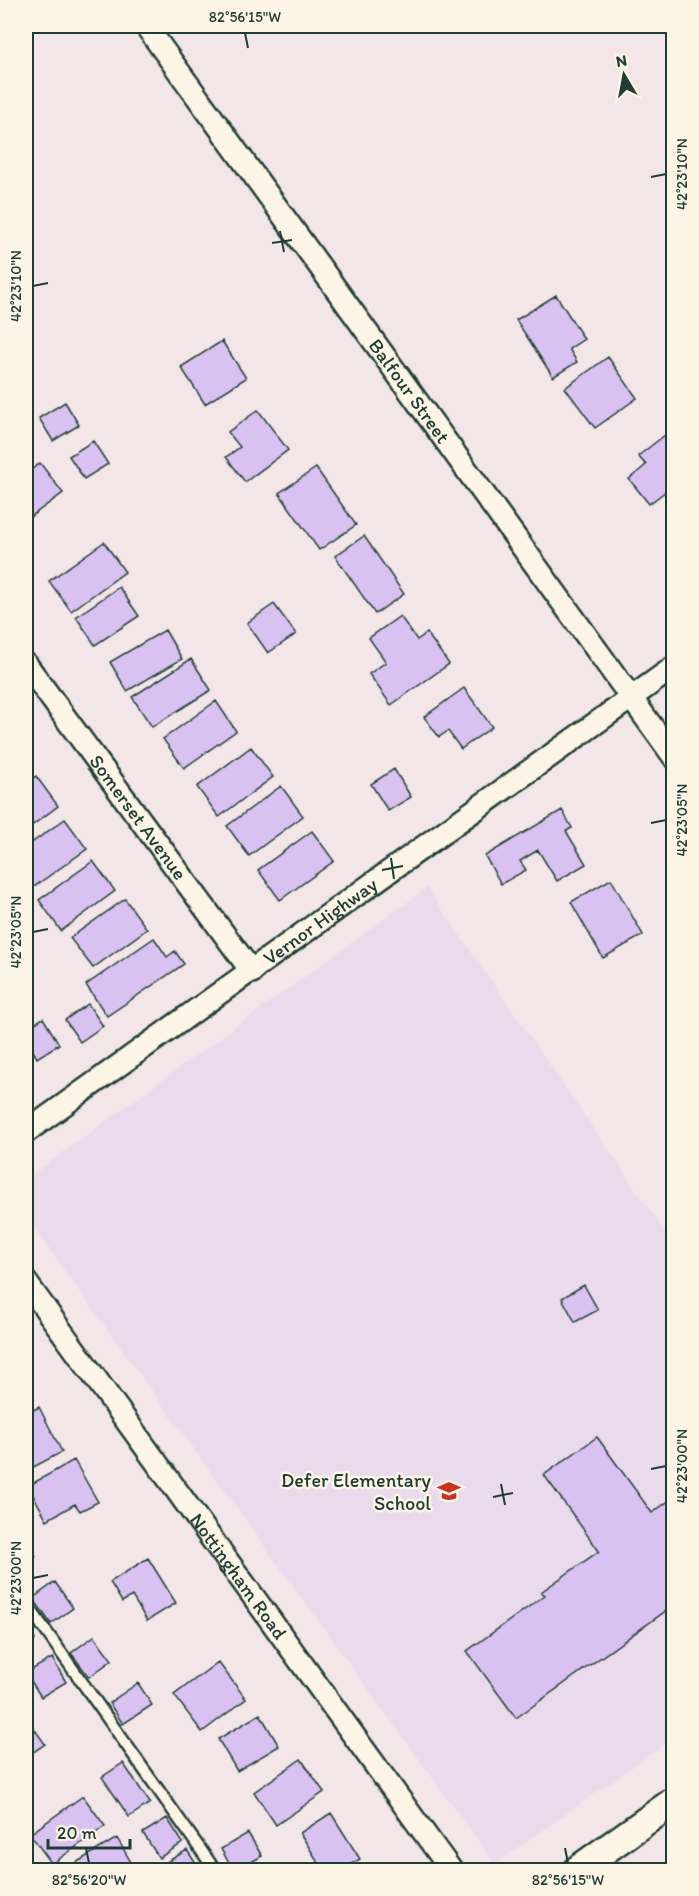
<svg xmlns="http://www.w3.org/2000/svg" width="699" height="1896" viewBox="0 0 699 1896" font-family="Itim,sans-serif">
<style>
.built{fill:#eadbec}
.building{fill:#d9c2f2;stroke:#1f3d34;stroke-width:1.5}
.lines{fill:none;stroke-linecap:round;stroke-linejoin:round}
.service-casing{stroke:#1f3d34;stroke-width:15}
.minor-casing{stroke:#1f3d34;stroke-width:26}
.tertiary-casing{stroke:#1f3d34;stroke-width:32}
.service{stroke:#fcf5e5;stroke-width:10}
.minor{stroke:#fcf5e5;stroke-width:21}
.tertiary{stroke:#fcf5e5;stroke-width:27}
.ticks{fill:none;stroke:#1f3d34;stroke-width:2}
.labels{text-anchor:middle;stroke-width:5;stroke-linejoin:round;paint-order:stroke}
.street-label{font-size:20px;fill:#1f3d34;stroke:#fcf5e5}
.poi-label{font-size:20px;fill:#1f3d34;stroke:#fcf5e5;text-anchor:end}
.neatline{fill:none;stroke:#1f3d34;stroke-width:2}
.ticks-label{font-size:15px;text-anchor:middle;fill:#1f3d34}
</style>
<rect width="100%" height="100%" fill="#f2e6e9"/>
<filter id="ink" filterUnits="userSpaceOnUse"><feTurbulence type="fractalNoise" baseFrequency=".0167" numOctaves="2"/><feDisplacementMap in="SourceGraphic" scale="12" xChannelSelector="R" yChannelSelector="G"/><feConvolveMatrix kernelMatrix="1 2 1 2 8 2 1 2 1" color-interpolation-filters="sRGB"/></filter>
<g filter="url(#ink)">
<!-- built -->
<path class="built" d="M427 888 673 1243V1738L495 1864 26 1217V1179Z"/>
<!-- building -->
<path class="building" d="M556 295 584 339 569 349 577 362 553 377 516 320Z
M222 341 246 378 205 404 181 367Z
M608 357 637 398 595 428 565 388Z
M65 402 79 425 53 441 39 418Z
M258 410 288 450 245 482 226 457 240 447 228 432Z
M674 428V485L649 504 629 479 646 465 638 456Z
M93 441 108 464 84 479 69 456Z
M40 463 63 493 26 520V474Z
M316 468 356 525 319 550 279 493Z
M364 536 404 594 375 614 335 556Z
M104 542 125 572 71 611 49 581Z
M119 587 139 616 95 645 76 617Z
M274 604 296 634 268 653 247 623Z
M400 616 417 640 427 633 449 664 391 705 369 674 386 662 369 638Z
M165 630 182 659 127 691 110 662Z
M191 659 211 690 152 727 132 697Z
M464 688 492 727 461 749 448 731 439 737 424 717Z
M216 701 236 731 184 768 163 739Z
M251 747 273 777 219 817 197 787Z
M394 769 411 797 388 811 371 784Z
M36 776 58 806 26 830V784Z
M281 786 303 816 249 856 227 826Z
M562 810 572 828 566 831 586 864 557 881 538 850 520 861 526 870 501 884 485 856Z
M65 819 87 849 32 888 26 879V847Z
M312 831 334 861 280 900 258 870Z
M93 861 115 891 61 931 39 900Z
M611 879 643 935 603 958 571 902Z
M125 899 147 929 93 968 70 938Z
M154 938 167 957 175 951 184 964 107 1016 86 985Z
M88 1004 103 1026 80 1042 65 1020Z
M43 1018 59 1044 37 1058 26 1039V1029Z
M584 1285 598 1310 575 1322 562 1298Z
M39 1407 62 1452 26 1471V1414Z
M597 1437 652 1513 674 1497V1605L516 1718 467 1651 545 1595 541 1592 599 1551 544 1475Z
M74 1460 98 1502 80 1511 75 1504 47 1520 28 1486Z
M26 1541 36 1556 26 1563Z
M148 1558 176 1603 147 1621 132 1596 122 1602 110 1582Z
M55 1582 73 1608 51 1624 33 1598Z
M26 1622 35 1640 26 1645Z
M94 1636 112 1660 89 1677 71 1653Z
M52 1658 66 1682 41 1697 26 1673Z
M218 1662 246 1699 202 1732 174 1695Z
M138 1683 152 1705 123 1724 109 1703Z
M260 1714 279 1746 237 1771 218 1739Z
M26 1717 45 1744 26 1757Z
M301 1759 324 1792 276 1825 254 1792Z
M123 1763 150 1803 129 1817 102 1777Z
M83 1796 105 1826 52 1864 30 1834Z
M331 1813 360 1859 342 1870H323L300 1833Z
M167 1818 183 1843 159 1858 143 1833Z
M248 1833 262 1856 237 1870H233L221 1849Z
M117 1838 132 1864 121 1870H64Z
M187 1850 200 1870H163L160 1866Z"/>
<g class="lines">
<!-- service casing -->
<g class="service-casing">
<path id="service" d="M26 1603 215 1870"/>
</g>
<!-- minor casing -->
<g class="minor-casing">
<g id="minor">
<path id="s1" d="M146 26 674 757"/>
<path id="s2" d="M26 664 252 972"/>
<path id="s3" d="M26 1132 674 667"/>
<path id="s4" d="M26 1282 451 1870"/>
</g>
</g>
<!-- tertiary casing -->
<g class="tertiary-casing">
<path id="tertiary" d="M577 1870 674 1801"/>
</g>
<!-- service -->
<use href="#service" class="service"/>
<!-- minor -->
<use href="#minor" class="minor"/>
<!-- tertiary -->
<use href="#tertiary" class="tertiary"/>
</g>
</g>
<!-- ticks -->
<path class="ticks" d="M245 33 248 48M651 177 666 174M280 231 284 252M272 243 292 240M33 286 48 283M651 823 666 820M391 858 394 879M382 870 403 866M33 932 48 929M651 1469 666 1466M501 1484 505 1505M493 1497 513 1493M33 1578 48 1575M86 1848 89 1863M565 1848 568 1863"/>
<!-- icons -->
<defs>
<g id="school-bare" transform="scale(1.8)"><path d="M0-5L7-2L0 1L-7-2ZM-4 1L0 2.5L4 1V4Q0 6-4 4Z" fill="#c8321e" stroke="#fcf5e5" stroke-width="2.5" paint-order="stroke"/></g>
</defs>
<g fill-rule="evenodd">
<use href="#school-bare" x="449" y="1491"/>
</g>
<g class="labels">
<!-- street labels -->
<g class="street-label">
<text dy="7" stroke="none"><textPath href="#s1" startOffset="450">Balfour Street</textPath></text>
<text dy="7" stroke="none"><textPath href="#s2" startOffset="190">Somerset Avenue</textPath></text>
<text dy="7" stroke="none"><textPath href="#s3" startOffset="362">Vernor Highway</textPath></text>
<text dy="7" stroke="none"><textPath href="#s4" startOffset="363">Nottingham Road</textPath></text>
</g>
<!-- poi labels -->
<g class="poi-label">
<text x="431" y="1487">Defer Elementary<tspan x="431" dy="23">School</tspan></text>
</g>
</g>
<!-- margin -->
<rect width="699" height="1896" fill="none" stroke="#fcf5e5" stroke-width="66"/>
<!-- north arrow -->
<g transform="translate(624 75) rotate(350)" stroke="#fcf5e5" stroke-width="4.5" paint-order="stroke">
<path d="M0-4.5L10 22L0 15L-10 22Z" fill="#1f3d34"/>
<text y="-9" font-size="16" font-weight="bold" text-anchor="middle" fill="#1f3d34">N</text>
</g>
<!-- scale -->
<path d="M48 1839v9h82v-9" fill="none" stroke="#1f3d34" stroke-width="3"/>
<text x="57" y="1839" font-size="18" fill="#1f3d34" stroke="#fcf5e5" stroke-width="4.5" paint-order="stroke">20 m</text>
<rect x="33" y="33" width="633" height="1830" class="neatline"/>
<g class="ticks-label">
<text x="245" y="22">82°56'15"W</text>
<text transform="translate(682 174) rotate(-90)" y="5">42°23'10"N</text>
<text transform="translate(16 286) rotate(-90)" y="5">42°23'10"N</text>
<text transform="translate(682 820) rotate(-90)" y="5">42°23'05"N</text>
<text transform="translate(16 932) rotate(-90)" y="5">42°23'05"N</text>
<text transform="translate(682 1466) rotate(-90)" y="5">42°23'00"N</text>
<text transform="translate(16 1578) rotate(-90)" y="5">42°23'00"N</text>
<text x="89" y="1885">82°56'20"W</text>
<text x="568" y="1885">82°56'15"W</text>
</g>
</svg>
